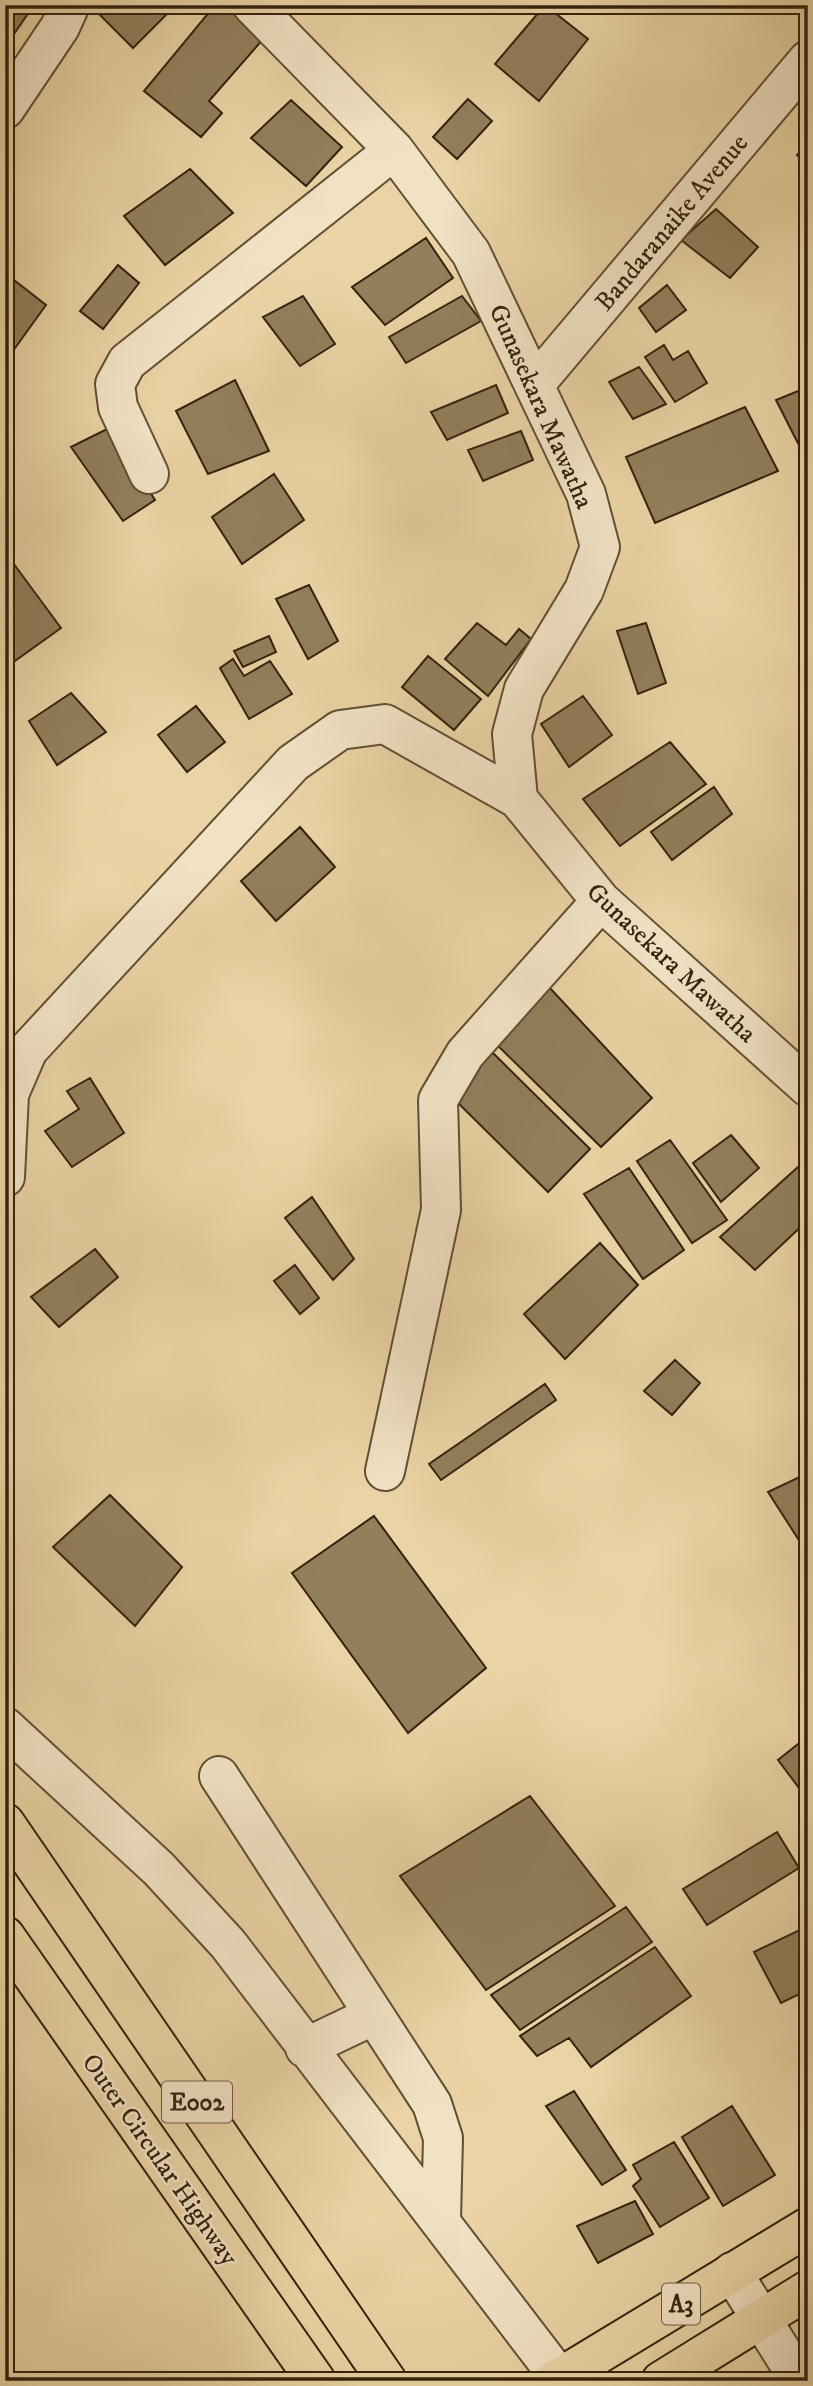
<svg xmlns="http://www.w3.org/2000/svg" width="813" height="2386" viewBox="0 0 813 2386" font-family="'IM FELL DW Pica',serif">
<style>
.building{fill:#927f5c;stroke:#33230e;stroke-width:2}
.lines{fill:none;stroke-linecap:round;stroke-linejoin:round}
.minor-casing{stroke:#614f34;stroke-width:42}
.highway-casing{stroke:#33230e;stroke-width:42}
.minor{stroke:#f1e2c4;stroke-width:38}
.highway{stroke:#ead3a4;stroke-width:38}
.labels{text-anchor:middle;stroke-width:5;stroke-linejoin:round;paint-order:stroke}
.shield{fill:#f1e2c4;stroke:#6c5c45;stroke-width:2}
.shield-label{font-size:24px;font-weight:bold;fill:#33230e}
.street-label{font-size:26px;fill:#33230e;stroke:#f1e2c4}
</style>
<rect width="100%" height="100%" fill="#ead3a4"/>
<filter id="stains"><feTurbulence type="fractalNoise" baseFrequency=".00286" numOctaves="4"/><feColorMatrix values="0 0 0 0 .2 0 0 0 0 .09 0 0 0 0 .02 0 0 0 .5 -.17"/></filter>
<radialGradient id="worn" r=".72"><stop offset=".6" stop-color="#630" stop-opacity="0"/><stop offset="1" stop-color="#630" stop-opacity=".3"/></radialGradient>
<!-- building -->
<path class="building" d="M5 5H34L5 47Z
M90 5H176L133 48Z
M215 5H226L264 38 209 101 222 113 201 137 144 91Z
M545 5 588 39 539 101 495 64Z
M468 99 492 121 457 159 433 137Z
M291 100 342 147 306 186 251 138Z
M808 144V166L797 155Z
M190 169 233 213 165 265 124 216Z
M716 209 758 247 730 278 681 240Z
M426 238 453 278 385 325 352 287Z
M118 265 139 283 103 329 80 311Z
M5 273 46 305 5 362Z
M667 285 686 310 656 332 639 308Z
M303 296 335 344 300 366 263 317Z
M462 296 481 321 406 363 389 337Z
M664 345 673 360 688 351 707 383 675 402 645 357Z
M639 367 666 404 633 419 609 382Z
M235 380 269 451 208 474 176 411Z
M496 385 508 413 447 440 431 412Z
M808 387V463L776 400Z
M745 407 778 471 655 523 626 457Z
M109 428 155 500 123 521 71 447Z
M521 431 533 460 483 481 468 450Z
M274 474 304 520 242 564 212 517Z
M5 552 61 628 5 668Z
M309 585 338 641 308 659 276 599Z
M477 623 506 645 519 629 531 639 488 696 445 659Z
M646 623 666 683 638 694 617 631Z
M269 636 276 652 243 667 234 651Z
M428 656 481 699 454 730 402 687Z
M233 659 244 676 270 661 292 694 249 719 220 668Z
M71 693 106 732 57 765 29 721Z
M583 696 612 735 569 767 541 724Z
M196 706 225 742 187 772 158 735Z
M670 742 706 784 620 846 583 799Z
M714 787 732 814 672 860 651 832Z
M300 827 335 867 276 921 241 881Z
M549 987 652 1098 601 1147 490 1038Z
M492 1052 590 1149 548 1192 448 1093Z
M90 1078 124 1133 72 1167 45 1131 79 1109 67 1091Z
M731 1135 759 1168 721 1202 693 1163Z
M670 1140 727 1220 692 1243 637 1161Z
M808 1158V1220L755 1270 720 1237Z
M629 1168 684 1250 643 1279 584 1194Z
M312 1197 354 1259 333 1280 285 1218Z
M600 1243 638 1285 565 1359 524 1314Z
M95 1249 118 1277 59 1327 31 1297Z
M295 1265 319 1298 300 1314 274 1281Z
M675 1360 700 1383 672 1415 644 1391Z
M545 1384 556 1400 441 1480 429 1464Z
M808 1473V1546L804 1548 768 1492Z
M110 1495 182 1567 135 1626 53 1547Z
M374 1516 486 1668 408 1733 292 1573Z
M808 1736V1800L778 1760Z
M530 1796 615 1906 486 1990 400 1876Z
M777 1832 799 1868 707 1925 683 1889Z
M626 1907 652 1942 520 2030 491 1995Z
M808 1926V1990L781 2003 754 1952Z
M655 1947 691 1996 591 2067 569 2038 537 2056 520 2036Z
M574 2091 626 2170 602 2185 546 2106Z
M732 2106 775 2175 723 2206 682 2137Z
M674 2142 709 2198 660 2227 633 2186 641 2179 633 2165Z
M635 2201 653 2234 598 2263 577 2226Z"/>
<g class="lines">
<!-- minor casing -->
<g class="minor-casing">
<path id="minor" d="M252 5 394 150 471 253 586 494 600 547 584 590 524 689 512 734 518 799 601 901 808 1087
M5 109 60 27 70 5
M535 384 808 60
M149 474 118 407 115 384 127 362 394 150
M5 1177 9 1094 28 1050 293 763 340 730 385 724 518 799
M385 1471 441 1210 438 1100 465 1054 601 901
M5 1727 159 1869 228 1944 562 2381
M219 1776 432 2104 443 2138 441 2219
M305 2048 372 2016
M732 2272 800 2381"/>
</g>
<!-- highway casing -->
<g class="highway-casing">
<path id="highway" d="M5 1823 387 2381
M5 1936 316 2381
M554 2381 808 2227
M661 2381 808 2290"/>
</g>
<!-- minor -->
<use href="#minor" class="minor"/>
<!-- highway -->
<use href="#highway" class="highway"/>
</g>
<g class="labels">
<!-- shield labels -->
<g class="shield">
<rect x="162" y="2081.5" width="70" height="41" rx="5"/>
<rect x="662" y="2283.5" width="38" height="41" rx="5"/>
</g>
<g class="shield-label">
<text x="197" y="2110">E002</text>
<text x="681" y="2312">A3</text>
</g>
<!-- street labels -->
<g class="street-label">
<text transform="translate(671 222) rotate(-50)" y="9">Bandaranaike Avenue</text>
<text transform="translate(542 406) rotate(66)" y="9">Gunasekara Mawatha</text>
<text transform="translate(672 962) rotate(43)" y="9">Gunasekara Mawatha</text>
<text transform="translate(161 2159) rotate(55)" y="9">Outer Circular Highway</text>
</g>
</g>
<!-- margin -->
<rect width="813" height="2386" fill="none" stroke="#ead3a4" stroke-width="28"/>
<rect x="7" y="7" width="799" height="2372" fill="none" stroke="#33230e" stroke-width="3.5"/>
<rect x="14" y="14" width="785" height="2358" fill="none" stroke="#33230e" stroke-width="2"/>
<rect width="100%" height="100%" filter="url(#stains)"/>
<rect width="100%" height="100%" fill="url(#worn)"/>
</svg>
